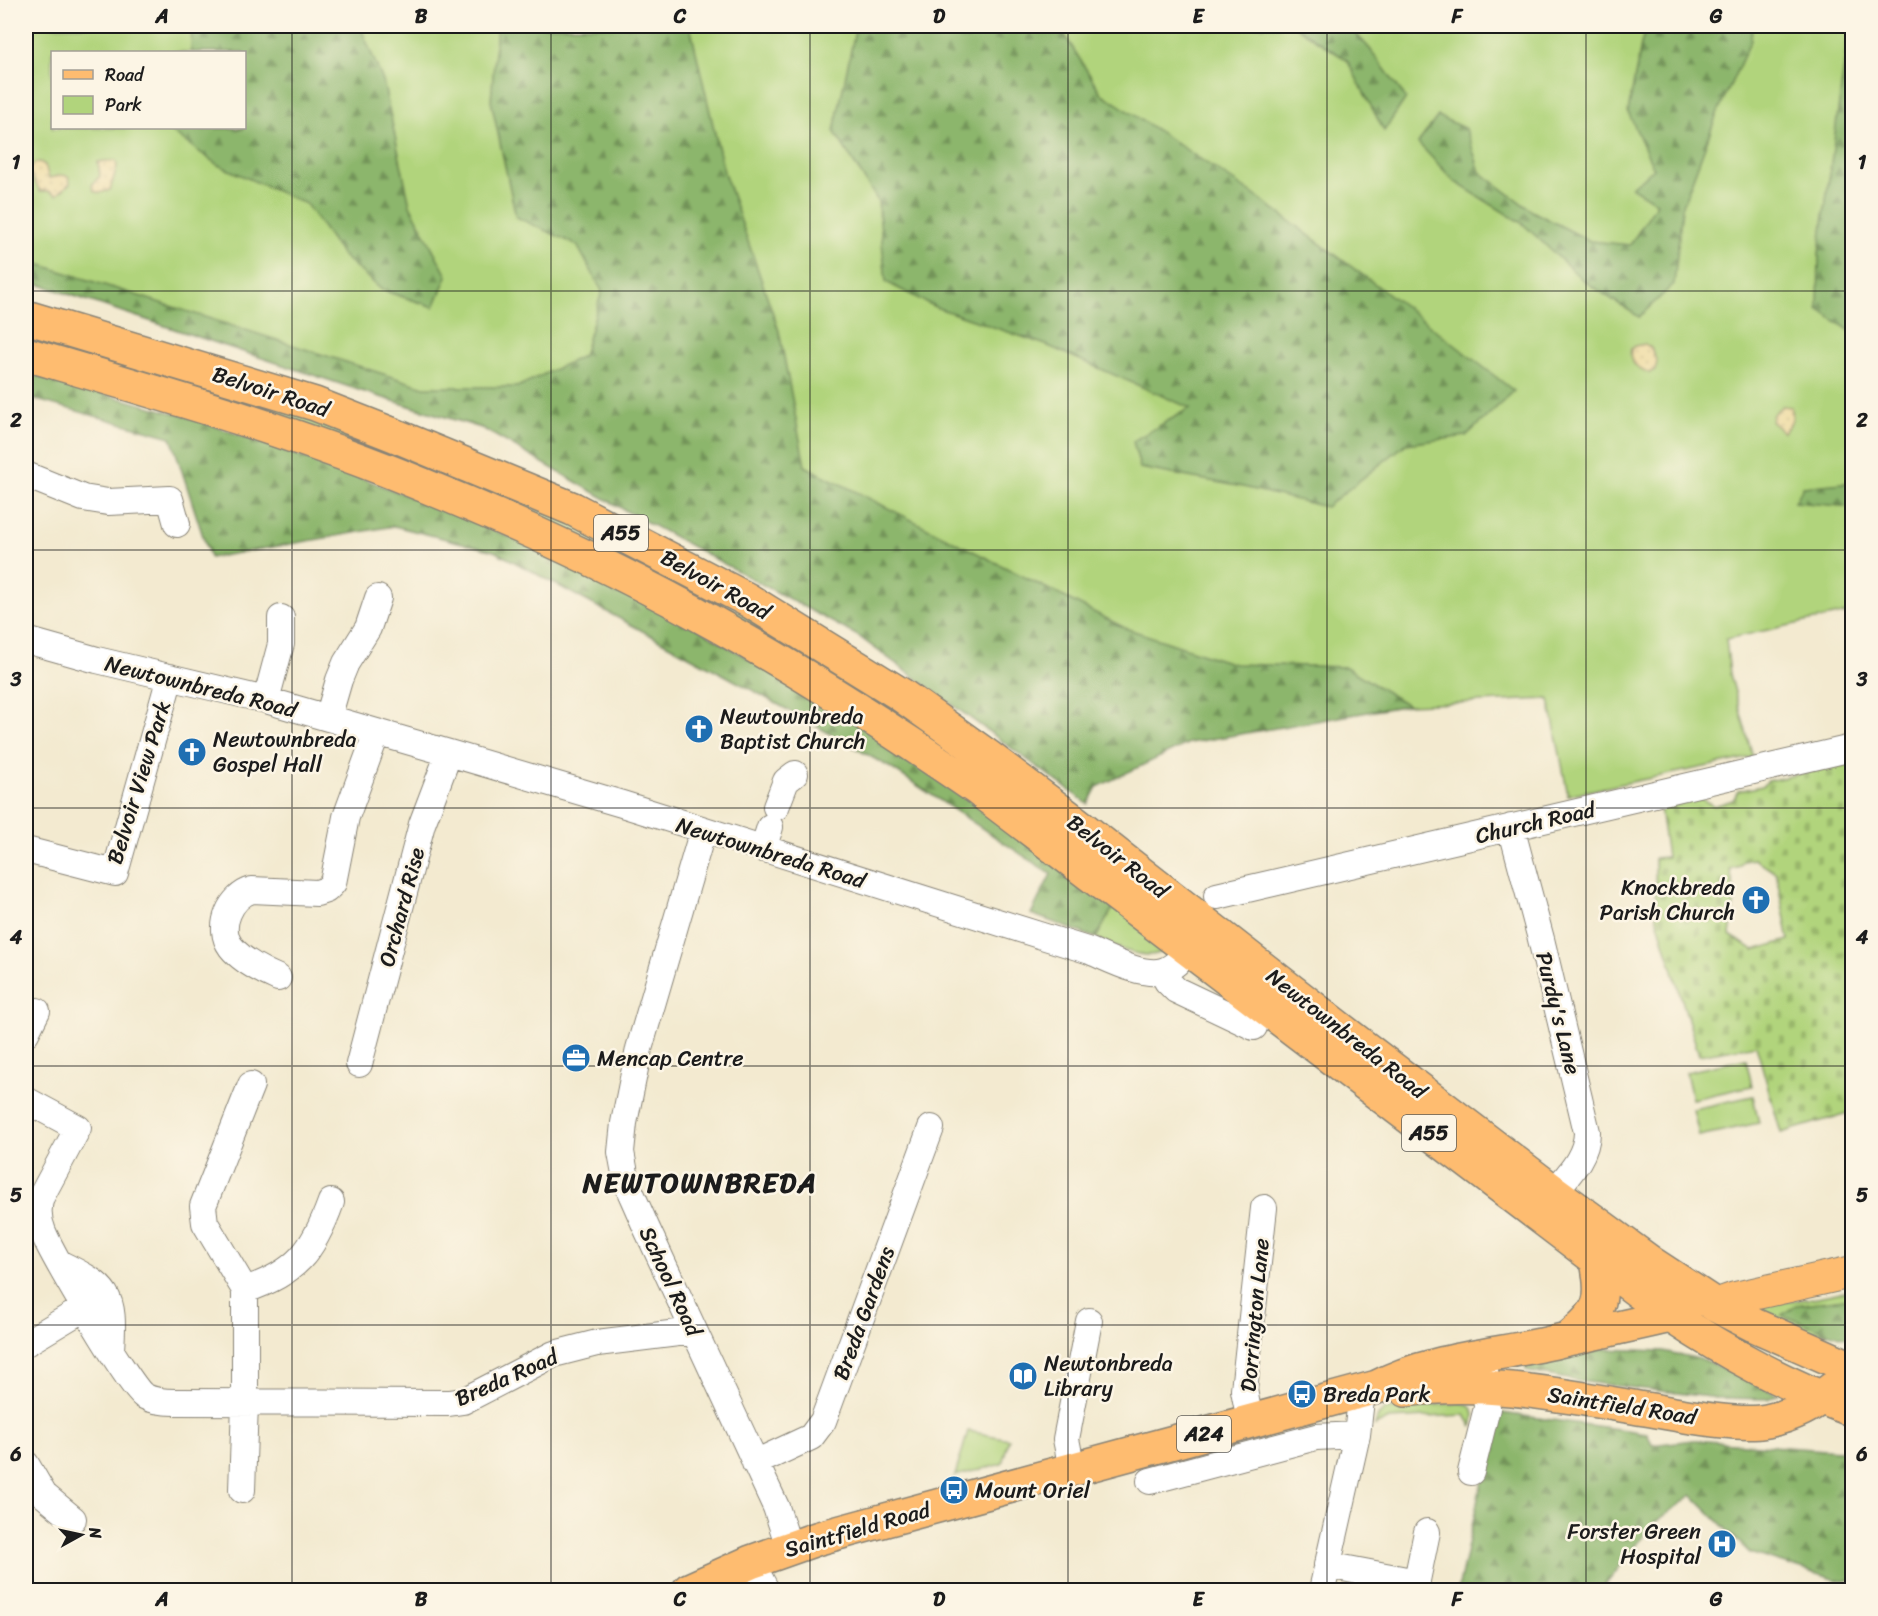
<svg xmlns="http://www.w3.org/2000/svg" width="1878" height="1616" viewBox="0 0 1878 1616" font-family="Sriracha,sans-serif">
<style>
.green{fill:#b1d47c;stroke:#66784c;stroke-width:1.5;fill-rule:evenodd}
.forest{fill:url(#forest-firs);stroke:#546944;stroke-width:1.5}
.sand{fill:url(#sand-dots);stroke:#857b5d;stroke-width:1.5}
.cemetery{fill:url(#cemetery-stones);stroke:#66784c;stroke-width:1.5;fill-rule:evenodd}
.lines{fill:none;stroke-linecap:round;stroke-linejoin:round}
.stream{stroke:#52c0c8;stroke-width:5}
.minor-casing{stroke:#888376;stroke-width:28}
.major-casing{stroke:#888376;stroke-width:34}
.highway-casing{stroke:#888376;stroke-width:36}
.minor{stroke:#fff;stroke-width:26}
.major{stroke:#febc70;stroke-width:32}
.highway{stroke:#febc70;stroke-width:33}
.grid{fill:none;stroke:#1c1c1c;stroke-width:1.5;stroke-opacity:0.55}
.labels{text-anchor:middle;stroke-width:5;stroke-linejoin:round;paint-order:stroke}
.shield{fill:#fcf5e5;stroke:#5f5d58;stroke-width:1.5}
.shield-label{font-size:21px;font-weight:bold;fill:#1c1c1c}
.street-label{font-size:22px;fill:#1c1c1c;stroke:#fcf5e5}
.poi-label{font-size:22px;fill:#1c1c1c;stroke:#fcf5e5;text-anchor:start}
.district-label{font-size:28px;font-weight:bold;letter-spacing:1.5px;fill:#1c1c1c;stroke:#fcf5e5}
.neatline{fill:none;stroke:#1c1c1c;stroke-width:2}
.grid-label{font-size:20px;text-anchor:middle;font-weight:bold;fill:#1c1c1c}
</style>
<defs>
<pattern id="forest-firs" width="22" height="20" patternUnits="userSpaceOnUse" patternTransform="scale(1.5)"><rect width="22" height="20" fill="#8cb66c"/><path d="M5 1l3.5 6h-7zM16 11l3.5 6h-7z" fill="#729358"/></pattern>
<pattern id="sand-dots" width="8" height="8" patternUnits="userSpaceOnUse" patternTransform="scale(1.5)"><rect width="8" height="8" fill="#eeda9e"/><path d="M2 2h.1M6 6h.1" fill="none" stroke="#ccba88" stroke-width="1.8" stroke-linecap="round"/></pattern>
<pattern id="cemetery-stones" width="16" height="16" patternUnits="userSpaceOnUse" patternTransform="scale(1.5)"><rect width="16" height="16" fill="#b1d47c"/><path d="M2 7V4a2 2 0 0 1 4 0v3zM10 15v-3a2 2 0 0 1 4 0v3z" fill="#98b56b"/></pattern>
</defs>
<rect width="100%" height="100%" fill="#fcf5e5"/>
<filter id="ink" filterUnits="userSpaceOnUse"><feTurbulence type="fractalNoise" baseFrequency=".0167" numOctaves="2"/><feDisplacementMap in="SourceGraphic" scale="12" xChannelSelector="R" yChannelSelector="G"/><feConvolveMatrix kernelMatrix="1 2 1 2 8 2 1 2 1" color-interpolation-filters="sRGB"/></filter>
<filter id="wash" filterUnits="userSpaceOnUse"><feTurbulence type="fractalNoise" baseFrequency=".008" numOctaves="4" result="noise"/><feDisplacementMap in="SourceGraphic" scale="24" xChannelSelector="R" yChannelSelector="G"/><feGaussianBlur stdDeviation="1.35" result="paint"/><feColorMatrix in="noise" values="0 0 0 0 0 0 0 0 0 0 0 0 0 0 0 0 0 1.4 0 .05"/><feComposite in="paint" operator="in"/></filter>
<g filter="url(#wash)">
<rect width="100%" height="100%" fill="#f3ead0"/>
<!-- green -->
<path class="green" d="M26 26H1852V612L1726 639 1730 674 1753 757 1568 795 1549 699 1408 705 1249 706 827 535 374 395 26 280ZM52 52H244V128H52Z
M26 326 344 426 549 512 798 643 1013 791 959 761 848 682 745 623 26 342Z
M1114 906 1166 948C1152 965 1112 946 1096 938Z
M1746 1059 1752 1086 1692 1099 1686 1072Z
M1753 1096 1759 1123 1699 1136 1693 1109Z
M1852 1290V1298H1849L1812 1325 1828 1334 1809 1332 1754 1310 1765 1303 1808 1299Z
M1461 1403 1470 1405C1476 1412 1474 1419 1472 1427L1465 1415 1389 1419 1375 1426 1378 1416 1385 1409Z
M968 1431 1009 1439 1002 1464 955 1476Z"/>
<!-- forest -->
<path class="forest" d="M192 26H360L383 81 410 205 447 276 434 307 382 290 343 256 306 204 218 165 166 128H244V52H191Z
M497 26H690L724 172 779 331 805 466 1125 628 1234 664 1346 667 1408 705 1189 743 1097 787 1088 804 858 636 628 512 482 428 374 395 26 280V260L424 387H517L583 356 602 291 577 245 516 217 491 101Z
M856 26H1059L1101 93 1253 194 1406 307 1514 391 1466 436 1406 444 1326 507 1243 487 1140 468 1133 441 1190 408 1046 345 935 307 886 282 878 201 834 131Z
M1294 26H1349L1370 49 1406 98 1384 131 1347 60Z
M1648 26H1752L1751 40 1717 114 1682 208 1674 284 1639 317 1584 281 1523 224 1455 182 1418 143 1438 116 1466 129 1480 172 1532 211 1590 241 1630 245 1657 203 1631 187 1654 169 1628 112 1642 40Z
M1851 26H1852V332L1818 309 1819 253 1848 36Z
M26 373 185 416 340 470 459 515 604 579 699 629 901 750 1114 906 1096 938 1031 914 1051 874 891 768 754 691 494 551 394 526 210 558 171 437 26 397Z
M1852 482V507L1795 502 1803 487Z
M1852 1298V1338L1850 1339C1826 1333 1805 1323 1782 1315L1796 1305Z
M1603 1349 1663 1351 1704 1360 1778 1394 1768 1399 1718 1398 1578 1381 1527 1371 1522 1361 1529 1353Z
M1502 1413 1647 1433 1652 1445 1693 1440 1852 1452V1580H1837L1750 1553 1692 1495 1653 1524 1603 1588 1605 1590H1458L1489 1448Z"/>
<!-- sand -->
<path class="sand" d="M106 161H116L117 167 110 190 100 193 94 191 92 185 100 176 98 162Z
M40 162 45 165 49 178 63 175 69 177 70 183 57 195 49 191H40C37 184 29 175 29 169L35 163Z
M1645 344 1651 348 1657 362 1655 370 1649 373C1637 367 1628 364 1631 349L1635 346Z
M1782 406 1791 407C1795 418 1791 424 1783 432L1771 421 1773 414Z"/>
<!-- cemetery -->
<path class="cemetery" d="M1852 762V1112L1781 1133 1756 1045 1699 1055 1656 916 1655 858 1667 857 1660 808 1700 798 1714 806 1733 800 1738 791 1762 786 1768 781ZM1754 859 1776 873 1789 940 1754 950 1730 935 1735 894 1730 869 1740 866 1743 861Z"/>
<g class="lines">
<!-- stream -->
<path class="stream" d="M26 1571 31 1573 39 1590"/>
</g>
</g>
<g filter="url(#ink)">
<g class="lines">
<!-- minor casing -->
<g class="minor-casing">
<path id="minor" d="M26 475 83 498 108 502 170 499 177 524
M26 640 97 660 266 700 449 753 622 804 1090 951C1109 959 1143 977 1163 971 1179 966 1191 946 1200 934
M266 700 281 644V618
M328 718 339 680 346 663 368 628 378 598
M776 807 786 781 795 774
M1511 827 1541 939 1587 1132C1587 1156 1569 1174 1554 1192
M703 830 639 1049 624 1123 621 1152 627 1184 646 1227 776 1507 789 1547
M763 849 770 827
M26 850 115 873 170 677
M1217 896 1852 748
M1163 971 1167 981 1176 990 1254 1027
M278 978C262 971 242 961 231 947 216 927 231 896 252 890L317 893 326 890 333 883 346 817 377 732
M26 1033 37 1011
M359 1064 422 824 449 753
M26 1100 78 1128 41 1197C37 1209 38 1220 43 1232 52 1254 129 1387 144 1396 153 1401 165 1402 175 1402L449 1403 463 1401 554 1354 597 1343 694 1331
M59 1263C109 1287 115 1294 111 1349
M245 1290C296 1273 313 1252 331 1202
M26 1343 86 1307
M1250 1421 1244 1390 1264 1208
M755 1463 811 1437 823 1421 931 1128
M26 1464 44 1495 73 1519
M1072 1469 1066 1439 1089 1321
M1471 1472 1487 1408 1485 1369
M1150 1481 1316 1437 1357 1435
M242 1490 245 1403V1290L205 1223 203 1206 251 1085
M751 1562 766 1590
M1327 1565 1417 1582
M1322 1590 1357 1435 1362 1391
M1415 1590 1427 1532"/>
</g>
<!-- major casing -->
<g class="major-casing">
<path id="major" d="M1715 1305 1735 1298 1852 1272"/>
</g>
<!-- highway casing -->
<g class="highway-casing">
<path id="highway" d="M26 317 315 404 394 435 573 509 748 600 900 694 987 756 1067 816 1357 1042 1554 1192 1651 1263 1715 1305 1754 1325 1852 1368
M26 354C159 393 294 431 423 485 524 526 624 572 719 626 809 676 895 732 979 790L1671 1316C1731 1356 1785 1384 1852 1410
M1569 1338C1601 1311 1605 1302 1597 1261
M1406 1390C1486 1379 1566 1396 1645 1409 1677 1414 1737 1427 1767 1421 1791 1416 1814 1405 1832 1389
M689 1590 751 1562 819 1538 1377 1387C1426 1361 1487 1356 1541 1345 1589 1334 1637 1324 1684 1313"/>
</g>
<!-- minor -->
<use href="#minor" class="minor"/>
<!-- major -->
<use href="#major" class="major"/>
<!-- highway -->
<use href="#highway" class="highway"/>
</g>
</g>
<!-- grid -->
<path class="grid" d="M292 26V1590M551 26V1590M810 26V1590M1068 26V1590M1327 26V1590M1586 26V1590M26 291H1852M26 550H1852M26 808H1852M26 1066H1852M26 1325H1852"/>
<!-- icons -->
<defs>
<g id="church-disc" transform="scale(1.5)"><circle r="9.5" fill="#1f6fb2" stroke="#fcf5e5"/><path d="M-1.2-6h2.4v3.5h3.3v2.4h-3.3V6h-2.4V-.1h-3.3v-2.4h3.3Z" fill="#fff"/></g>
<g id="office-disc" transform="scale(1.5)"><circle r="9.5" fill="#1f6fb2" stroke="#fcf5e5"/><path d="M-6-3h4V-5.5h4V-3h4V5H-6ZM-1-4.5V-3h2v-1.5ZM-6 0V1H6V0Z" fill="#fff"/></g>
<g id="library-disc" transform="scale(1.5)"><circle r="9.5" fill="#1f6fb2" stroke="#fcf5e5"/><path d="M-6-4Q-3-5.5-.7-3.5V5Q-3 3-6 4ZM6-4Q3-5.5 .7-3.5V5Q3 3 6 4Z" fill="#fff"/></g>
<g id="bus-disc" transform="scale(1.5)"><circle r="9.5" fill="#1f6fb2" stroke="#fcf5e5"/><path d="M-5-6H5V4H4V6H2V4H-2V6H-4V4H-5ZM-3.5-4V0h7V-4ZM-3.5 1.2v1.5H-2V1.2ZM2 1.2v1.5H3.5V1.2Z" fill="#fff"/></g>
<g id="hospital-disc" transform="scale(1.5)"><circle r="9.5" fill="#1f6fb2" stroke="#fcf5e5"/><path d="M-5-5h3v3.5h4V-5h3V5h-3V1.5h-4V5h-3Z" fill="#fff"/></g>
</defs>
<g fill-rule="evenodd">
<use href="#church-disc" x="699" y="729"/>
<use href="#church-disc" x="192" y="752"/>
<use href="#church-disc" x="1756" y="900"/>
<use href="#office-disc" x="576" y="1058"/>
<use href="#library-disc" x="1023" y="1376"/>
<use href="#bus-disc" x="1302" y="1394"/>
<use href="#bus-disc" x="954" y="1490"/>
<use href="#hospital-disc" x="1722" y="1544"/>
</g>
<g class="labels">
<!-- shield labels -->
<g class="shield">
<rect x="594" y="515" width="54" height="36" rx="4.5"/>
<rect x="1402" y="1115" width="54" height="36" rx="4.5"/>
<rect x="1177" y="1416" width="54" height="36" rx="4.5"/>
</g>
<g class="shield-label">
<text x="621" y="540">A55</text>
<text x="1429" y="1140">A55</text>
<text x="1204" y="1441">A24</text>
</g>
<!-- street labels -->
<g class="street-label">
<text transform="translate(271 391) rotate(18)" y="8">Belvoir Road</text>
<text transform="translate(716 584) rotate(29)" y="8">Belvoir Road</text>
<text transform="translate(201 686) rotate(14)" y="8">Newtownbreda Road</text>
<text transform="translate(138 782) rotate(-73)" y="8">Belvoir View Park</text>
<text transform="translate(1535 822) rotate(-13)" y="8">Church Road</text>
<text transform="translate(771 852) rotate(17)" y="8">Newtownbreda Road</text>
<text transform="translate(1118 856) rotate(38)" y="8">Belvoir Road</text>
<text transform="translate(401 907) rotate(-75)" y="8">Orchard Rise</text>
<text transform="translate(1559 1013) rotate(76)" y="8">Purdy's Lane</text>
<text transform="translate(1347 1033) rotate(38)" y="8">Newtownbreda Road</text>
<text transform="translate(671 1281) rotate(65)" y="8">School Road</text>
<text transform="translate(863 1313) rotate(-70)" y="8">Breda Gardens</text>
<text transform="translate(1254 1315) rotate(-85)" y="8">Dorrington Lane</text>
<text transform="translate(506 1377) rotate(-24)" y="8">Breda Road</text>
<text transform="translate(1622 1405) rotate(9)" y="8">Saintfield Road</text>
<text transform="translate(857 1529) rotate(-16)" y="8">Saintfield Road</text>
</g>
<!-- poi labels -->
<g class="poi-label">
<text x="720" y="724">Newtownbreda<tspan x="720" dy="25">Baptist Church</tspan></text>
<text x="213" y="747">Newtownbreda<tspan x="213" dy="25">Gospel Hall</tspan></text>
<text x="1735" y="895" text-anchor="end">Knockbreda<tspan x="1735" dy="25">Parish Church</tspan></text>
<text x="597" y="1066">Mencap Centre</text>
<text x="1044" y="1371">Newtonbreda<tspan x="1044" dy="25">Library</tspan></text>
<text x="1323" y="1402">Breda Park</text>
<text x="975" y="1498">Mount Oriel</text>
<text x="1701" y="1539" text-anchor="end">Forster Green<tspan x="1701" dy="25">Hospital</tspan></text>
</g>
<!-- district labels -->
<g class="district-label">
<text x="700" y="1192">NEWTOWNBREDA</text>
</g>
</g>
<!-- margin -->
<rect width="1878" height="1616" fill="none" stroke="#fcf5e5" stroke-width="66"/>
<!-- legend -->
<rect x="51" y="51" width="195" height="78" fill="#fcf5e5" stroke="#a29e95" stroke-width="1.5"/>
<rect x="63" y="70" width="30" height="9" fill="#febc70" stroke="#a29e95" stroke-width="1.5"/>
<text x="105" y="81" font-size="18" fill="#1c1c1c">Road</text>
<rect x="63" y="96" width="30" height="18" fill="#b1d47c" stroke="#a29e95" stroke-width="1.5"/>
<text x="105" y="111" font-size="18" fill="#1c1c1c">Park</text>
<!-- north arrow -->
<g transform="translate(81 1535) rotate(82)" stroke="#fcf5e5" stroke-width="4.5" paint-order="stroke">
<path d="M0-4.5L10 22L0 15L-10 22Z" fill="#1c1c1c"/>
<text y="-9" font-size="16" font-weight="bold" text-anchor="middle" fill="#1c1c1c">N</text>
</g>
<rect x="33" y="33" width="1812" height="1550" class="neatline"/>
<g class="grid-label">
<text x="162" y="23">A</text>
<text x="421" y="23">B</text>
<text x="680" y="23">C</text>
<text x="939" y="23">D</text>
<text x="1198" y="23">E</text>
<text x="1457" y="23">F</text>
<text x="1716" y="23">G</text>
<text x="16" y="169">1</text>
<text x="1862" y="169">1</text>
<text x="16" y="427">2</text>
<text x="1862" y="427">2</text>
<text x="16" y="686">3</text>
<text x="1862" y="686">3</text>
<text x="16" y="944">4</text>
<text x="1862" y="944">4</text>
<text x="16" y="1202">5</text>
<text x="1862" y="1202">5</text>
<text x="16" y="1461">6</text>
<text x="1862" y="1461">6</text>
<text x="162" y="1606">A</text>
<text x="421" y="1606">B</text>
<text x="680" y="1606">C</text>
<text x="939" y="1606">D</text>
<text x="1198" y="1606">E</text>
<text x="1457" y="1606">F</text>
<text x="1716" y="1606">G</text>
</g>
</svg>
